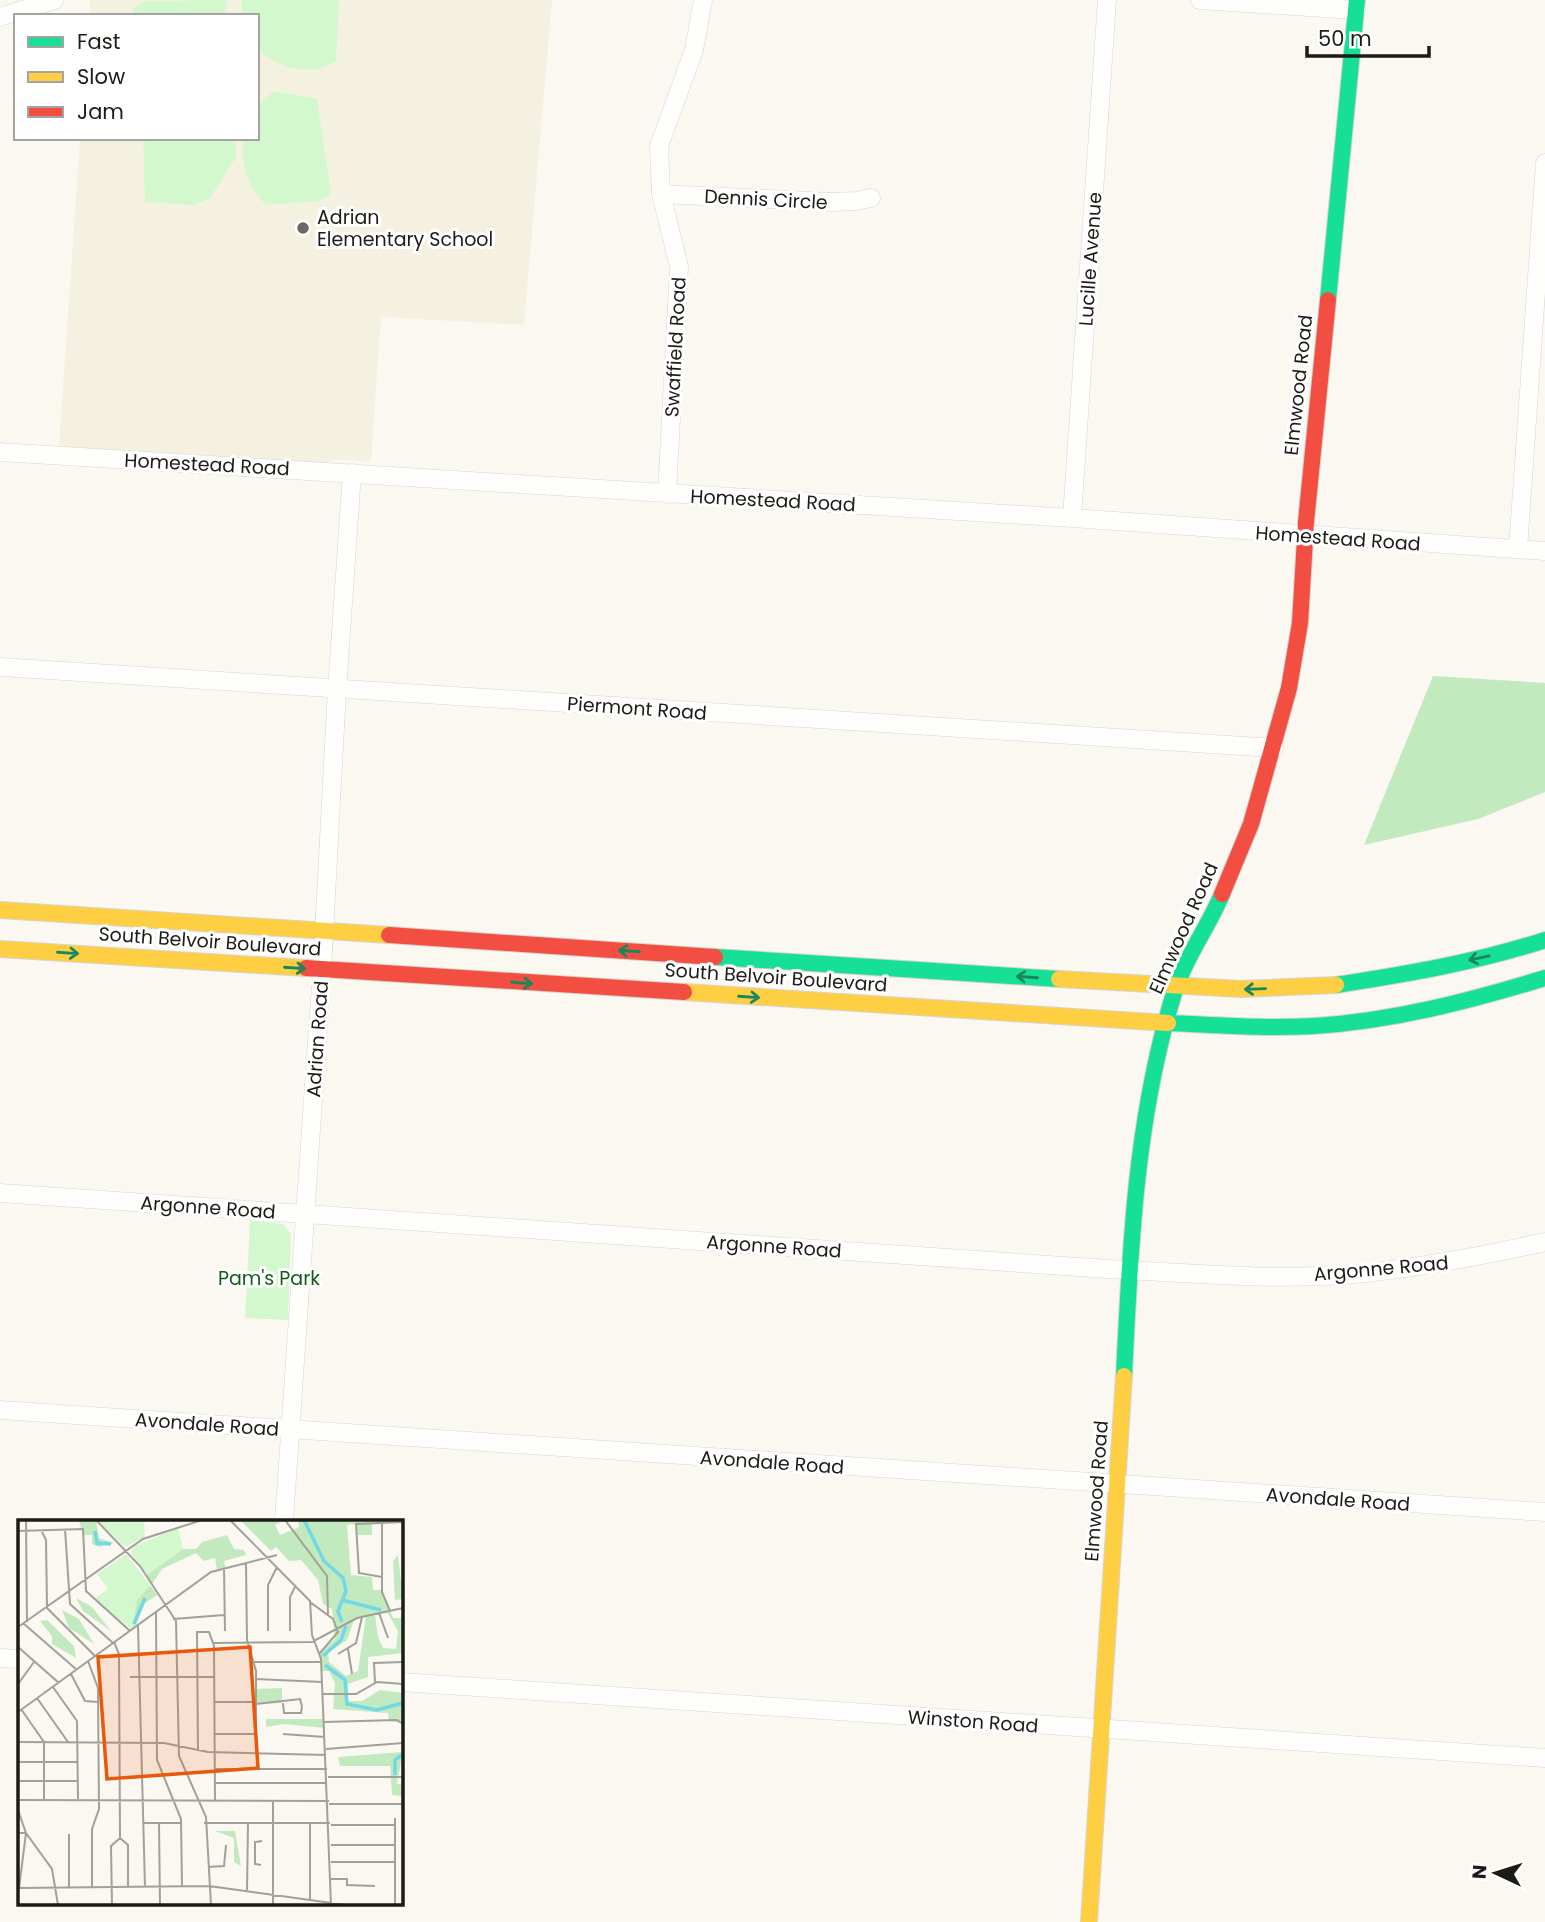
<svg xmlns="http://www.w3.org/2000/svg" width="1545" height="1922" viewBox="0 0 1545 1922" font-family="Poppins,sans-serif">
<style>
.built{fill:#f4f1e1}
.green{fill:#d4f8ce}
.forest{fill:#c3eabe}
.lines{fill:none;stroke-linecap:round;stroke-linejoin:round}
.street-casing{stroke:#d7d5cf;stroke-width:19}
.fast-casing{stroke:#d7d5cf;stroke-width:18}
.slow-casing{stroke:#d7d5cf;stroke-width:18}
.jam-casing{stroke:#d7d5cf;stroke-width:18}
.street{stroke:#fefefd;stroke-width:18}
.fast{stroke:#16e098;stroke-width:16}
.slow{stroke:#ffcf43;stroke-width:16}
.jam{stroke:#f24e42;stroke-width:16}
.oneway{stroke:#19875e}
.poi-dot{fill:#6a6863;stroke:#fff;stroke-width:2.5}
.labels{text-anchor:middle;stroke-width:6;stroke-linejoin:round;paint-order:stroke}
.street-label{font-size:19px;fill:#1c1b16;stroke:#fff}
.poi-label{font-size:19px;fill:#1c1b16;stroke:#fff;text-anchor:start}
.park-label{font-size:19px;fill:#135c18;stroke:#fff}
.inset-river{fill:none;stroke:#70d8e7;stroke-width:3.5}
.inset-road{fill:none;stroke:#a1a099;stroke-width:2}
.view{fill:#e8590c;fill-opacity:0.15;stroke:#e8590c;stroke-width:3.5}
.inset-edge{fill:none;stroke:#1c1b16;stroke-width:3.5}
</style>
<rect width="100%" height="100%" fill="#faf8f1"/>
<!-- built -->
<path class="built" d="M90 0H552L524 325 381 317 371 461 333 460 324 463 59 447 80 138H257V16H89Z"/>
<!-- green -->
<path class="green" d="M227 0 225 16H134L133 8 144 1Z
M242 0H339L336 61C313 78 275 68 257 48V16H242Z
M274 91 317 99 331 194 319 201 266 205C247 185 240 165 244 138H257V106Z
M143 138H236V157L210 198 194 205 145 202Z
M250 1220 283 1224 291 1234 288 1320 245 1318Z"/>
<!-- forest -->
<path class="forest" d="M1433 676 1545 683V792L1478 819 1364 845Z"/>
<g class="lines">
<!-- street casing -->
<g class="street-casing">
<path id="street" d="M1200 0 1356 10
M0 17 54 0
M661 194 833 202 856 201 871 198
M0 452 1072 518 1545 551
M667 494 679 267 661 194 659 146 694 50 703 0
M1072 518 1107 0
M1518 549 1545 163
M0 667 1274 748
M0 1193 1108 1269C1187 1273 1277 1281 1355 1274 1419 1268 1482 1256 1545 1242
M0 1410 1545 1512
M284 1521 322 970 337 690 352 473
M0 1658 19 1659
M401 1682 1545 1758"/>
</g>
<!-- fast casing -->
<g class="fast-casing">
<path id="fast" d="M1328 300 1357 0
M715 957 1059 979
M1336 985C1407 974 1478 962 1545 940
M1168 1023C1217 1025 1265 1029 1314 1026 1393 1021 1470 1001 1545 978
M1124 1376C1130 1247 1136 1114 1175 990 1186 956 1209 926 1222 894"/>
</g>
<!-- slow casing -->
<g class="slow-casing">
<path id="slow" d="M0 910 389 935
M0 949 306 968
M1059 979 1241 989 1336 985
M684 992 1168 1023
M1089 1922 1124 1376"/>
</g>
<!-- jam casing -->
<g class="jam-casing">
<path id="jam" d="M1222 894 1251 824 1289 688 1300 623 1306 522 1328 300
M389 935 715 957
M306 968 684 992"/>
</g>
<!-- street -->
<use href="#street" class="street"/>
<!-- fast -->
<use href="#fast" class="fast"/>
<!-- slow -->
<use href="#slow" class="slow"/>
<!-- jam -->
<use href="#jam" class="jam"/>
</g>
<!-- one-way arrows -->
<defs><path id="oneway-shaft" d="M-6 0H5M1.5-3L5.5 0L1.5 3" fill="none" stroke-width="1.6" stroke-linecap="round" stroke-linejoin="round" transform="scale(1.75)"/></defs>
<g class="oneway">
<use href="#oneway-shaft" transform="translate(629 951) rotate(-176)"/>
<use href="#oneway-shaft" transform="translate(68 953) rotate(4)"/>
<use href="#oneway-shaft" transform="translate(1479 958) rotate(168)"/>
<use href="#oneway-shaft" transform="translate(295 968) rotate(4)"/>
<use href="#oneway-shaft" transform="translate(1027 977) rotate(-176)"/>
<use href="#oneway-shaft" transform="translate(522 983) rotate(4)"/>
<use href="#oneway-shaft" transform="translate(1255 989) rotate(178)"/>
<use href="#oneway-shaft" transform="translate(749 997) rotate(4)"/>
</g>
<!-- markers -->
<circle class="poi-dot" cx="303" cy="228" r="7"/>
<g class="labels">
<!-- street labels -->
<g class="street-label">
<text transform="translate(766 199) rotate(3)" y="7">Dennis Circle</text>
<text transform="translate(1090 259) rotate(-86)" y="7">Lucille Avenue</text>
<text transform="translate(675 347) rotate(-87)" y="7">Swaffield Road</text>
<text transform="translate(1298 385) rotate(-84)" y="7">Elmwood Road</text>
<text transform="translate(207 464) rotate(3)" y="7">Homestead Road</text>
<text transform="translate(773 500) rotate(3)" y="7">Homestead Road</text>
<text transform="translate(1338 538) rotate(4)" y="7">Homestead Road</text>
<text transform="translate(637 708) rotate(4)" y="7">Piermont Road</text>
<text transform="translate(1183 928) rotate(-66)" y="7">Elmwood Road</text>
<text transform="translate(210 941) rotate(4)" y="7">South Belvoir Boulevard</text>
<text transform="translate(776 977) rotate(4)" y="7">South Belvoir Boulevard</text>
<text transform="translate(317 1039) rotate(-86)" y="7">Adrian Road</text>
<text transform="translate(208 1207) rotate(4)" y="7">Argonne Road</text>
<text transform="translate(774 1246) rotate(4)" y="7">Argonne Road</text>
<text transform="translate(1381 1268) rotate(-5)" y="7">Argonne Road</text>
<text transform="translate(207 1424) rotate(4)" y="7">Avondale Road</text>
<text transform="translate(772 1462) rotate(4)" y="7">Avondale Road</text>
<text transform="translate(1096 1491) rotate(-86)" y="7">Elmwood Road</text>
<text transform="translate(1338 1499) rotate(4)" y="7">Avondale Road</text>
<text transform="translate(973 1721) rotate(4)" y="7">Winston Road</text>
</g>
<!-- poi labels -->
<g class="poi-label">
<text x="317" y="224">Adrian<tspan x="317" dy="22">Elementary School</tspan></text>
</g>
<!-- park labels -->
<g class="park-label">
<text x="269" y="1285">Pam's Park</text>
</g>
</g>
<!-- overview -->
<g transform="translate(18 1520)">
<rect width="385" height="385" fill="#faf8f1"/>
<path d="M79 0H126L127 17 107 27ZM160 8 165 29 130 55 112 32 119 25ZM108 34 140 75 127 83 117 97 120 104 113 109 76 79 90 69 79 54Z" fill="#d4f8ce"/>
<path d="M37 0H78L81 18 96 23 81 27 74 24V15H65L61 1ZM267 0 257 5 262 15 281 7 280 0 354 2V15H339L337 4 329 5 333 55 354 57 355 70H364L375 98H385V133L350 137V157L330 164V181H344L362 170 385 173V204L371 200 370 193 315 189 317 163 311 151H303L302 133 317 119 314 89 305 84 300 60 283 40 271 41 258 27 253 31 224 2ZM369 92 380 111 378 129 365 128 360 117 357 95ZM348 96 340 151 328 156 311 142 310 133 329 120 336 100ZM209 15 216 29 226 30 228 35 206 41 208 48 199 50 197 38 186 41 178 33 144 49 134 64 128 56 165 29H178L184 22ZM380 35 385 79 377 80 375 41ZM132 66 139 75 127 83 115 107 119 80ZM58 78 74 87 93 111 65 91ZM44 90 61 99 76 124 51 108ZM29 100 56 126 58 138 34 124V116L22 101ZM264 168V183L238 184V169ZM248 199H306L307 208 266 204 248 207ZM385 232 379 264 385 265V276L374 275 372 246H322L320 237ZM197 311H217L223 346 216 342V318Z" fill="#c3eabe" fill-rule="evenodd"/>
<path class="inset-river" d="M286 0 306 41 325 58 328 71 320 91 324 102M77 11 79 23 93 24M324 80 363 90M116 104 127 78M305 136 323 120 328 106M307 145 327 160 329 184 359 190 385 183M377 255V240L385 234"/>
<path class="inset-road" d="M8 0 9 102M78 0 122 46 158 101 161 236 188 297 193 385M212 0 292 81 294 115 303 139 313 385M267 0 309 56 310 94M364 2V72L372 91M47 9 52 84 95 123M0 11 65 9 68 71 112 111M24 12 28 20 29 88 77 136M228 43 229 120 238 151V234M206 48 207 111M364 57 341 53 338 4 385 2M292 82 315 99 320 112 302 133M138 92 139 240 163 299 164 367M361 93 370 118M155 99 206 95M5 103 59 150M120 105 127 367M0 107 125 19 184 0M250 111V65L259 47M272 111V77L278 65M196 123 294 122 339 98 385 88M0 127 41 163M330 129 334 154M320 134 338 123 344 97M70 141 80 168 81 289 74 309V368M236 142H303M53 154 67 181 80 182M112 157H196M238 159 304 162M357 163 356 143 385 142M0 164 16 142M35 167 59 201 60 279M305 174H338L359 162 385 164M19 178 50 222M197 182H238M265 183 266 193H283L284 186M238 184 282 179 284 186M3 189 26 222V280M0 192 193 52 259 35M306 202 379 200 385 204M197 214H238M265 214 307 217M0 222 146 223 190 232 308 235M308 229 385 223M180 231 179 112H191L196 126 197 281M0 242H59M197 249H309M310 257H385M0 261H59M197 263H309M0 280 311 281M311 284H385M0 290 8 313 34 349 40 385M377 298V385M125 303H163M141 303 142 385M186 303H312M292 303V379M313 305H376M0 313H8L1 368M51 314V368M102 318 110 325V368M313 325H376M313 342H376M243 345 237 344V322L244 321M190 347 206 346 208 325M313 359H329V365L357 366M0 368 191 366 328 385M229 370 230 303M94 385 93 326 102 318 101 134 96 122M255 385V281"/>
<path class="view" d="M232 127 240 248 89 259 80 137Z"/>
<rect width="385" height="385" class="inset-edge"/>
</g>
<!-- legend -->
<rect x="14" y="14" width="245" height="126" fill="#ffffff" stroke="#a4a4a2" stroke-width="2"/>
<rect x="28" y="37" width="35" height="10" fill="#16e098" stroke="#a4a4a2" stroke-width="2"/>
<text x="77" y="49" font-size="21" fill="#1c1b16">Fast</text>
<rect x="28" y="72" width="35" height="10" fill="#ffcf43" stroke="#a4a4a2" stroke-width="2"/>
<text x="77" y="84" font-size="21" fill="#1c1b16">Slow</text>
<rect x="28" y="107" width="35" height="10" fill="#f24e42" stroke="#a4a4a2" stroke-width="2"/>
<text x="77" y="119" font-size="21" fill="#1c1b16">Jam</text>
<!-- north arrow -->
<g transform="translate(1496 1873) rotate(274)" stroke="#ffffff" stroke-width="5" paint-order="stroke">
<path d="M0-5L12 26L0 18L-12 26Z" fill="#1c1b16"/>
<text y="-10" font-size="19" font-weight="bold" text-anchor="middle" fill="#1c1b16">N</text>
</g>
<!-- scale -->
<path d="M1307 46v10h122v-10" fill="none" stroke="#1c1b16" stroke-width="3.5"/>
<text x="1318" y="46" font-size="21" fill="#1c1b16" stroke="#ffffff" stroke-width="5" paint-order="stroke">50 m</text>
</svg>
